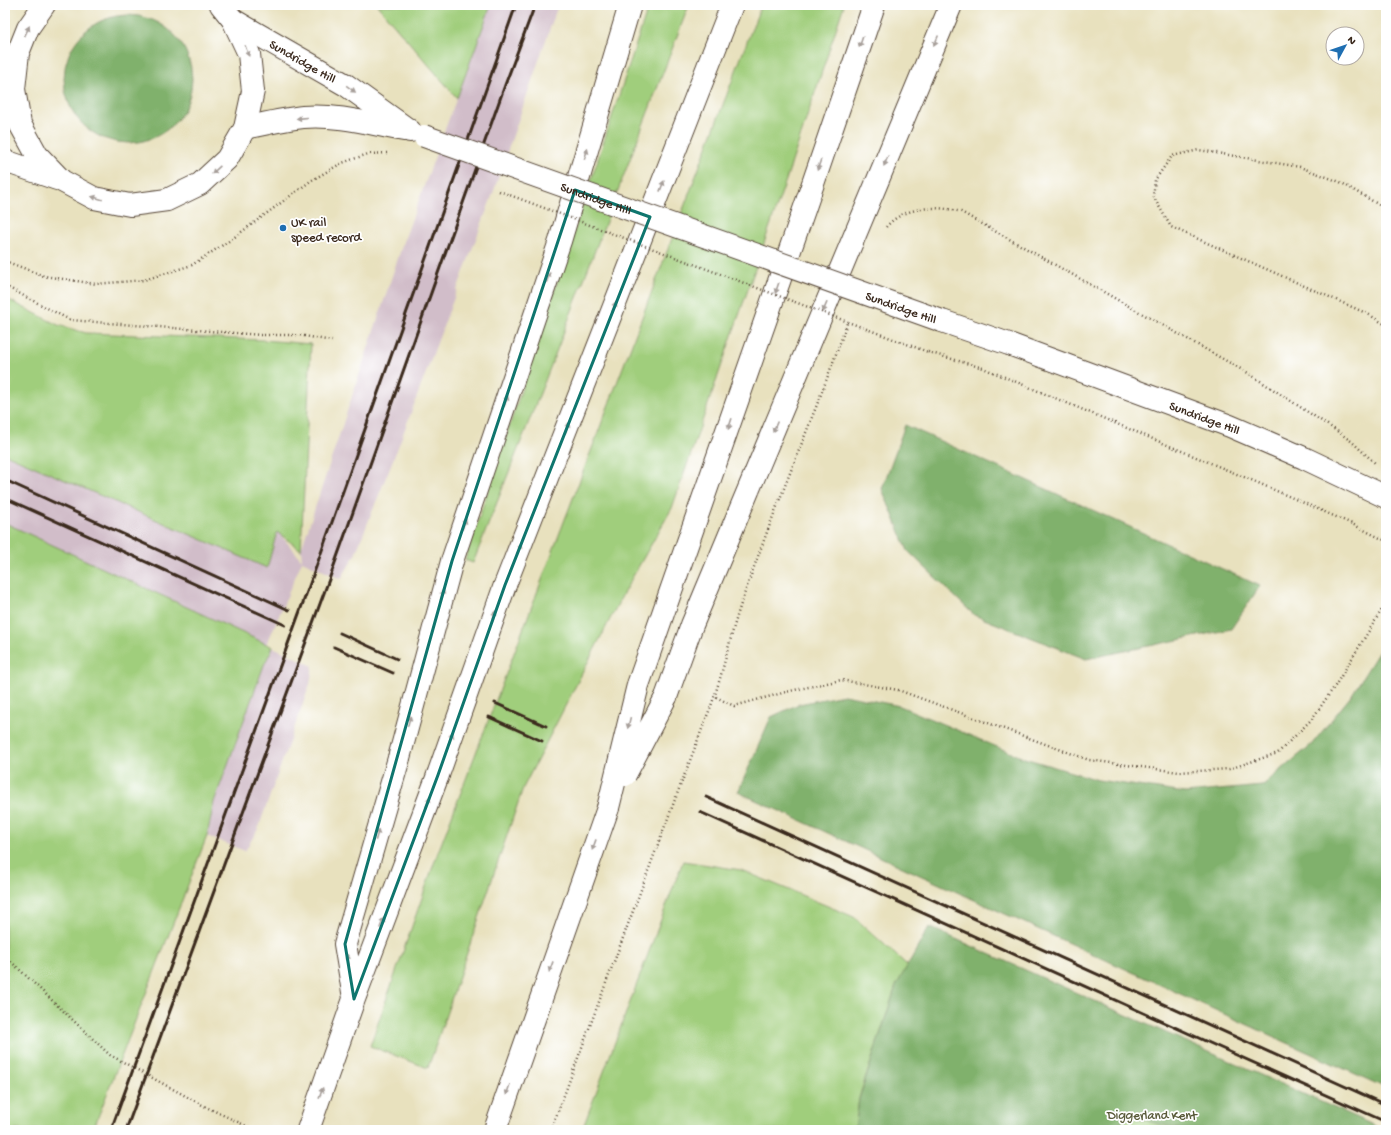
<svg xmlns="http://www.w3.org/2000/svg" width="1391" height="1135" viewBox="0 0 1391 1135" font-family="'Gochi Hand',sans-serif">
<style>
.industrial{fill:#d1bdc9}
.green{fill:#a0ce7c;stroke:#6e7c4d}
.forest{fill:#80b16c;stroke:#5e6e45}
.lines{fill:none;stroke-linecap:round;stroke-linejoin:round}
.primary-casing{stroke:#554536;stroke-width:24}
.trunk-casing{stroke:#554536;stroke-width:24}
.motorway-casing{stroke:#554536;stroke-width:24}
.path{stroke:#554536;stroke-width:2.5;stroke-dasharray:1 3;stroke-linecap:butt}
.primary{stroke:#fff;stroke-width:22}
.trunk{stroke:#fff;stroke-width:22}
.motorway{stroke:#fff;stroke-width:22}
.rail{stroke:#3b2a1e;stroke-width:3}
.primary-bridge-casing{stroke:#554536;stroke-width:24;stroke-linecap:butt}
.motorway-bridge-casing{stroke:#554536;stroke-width:24;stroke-linecap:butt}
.path-bridge{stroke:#554536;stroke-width:2.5;stroke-dasharray:1 3;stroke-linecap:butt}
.primary-bridge{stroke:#fff;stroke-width:22}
.motorway-bridge{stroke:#fff;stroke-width:22}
.oneway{fill:#a79f9a}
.marked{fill:none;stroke:#0f766e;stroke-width:3;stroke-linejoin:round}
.poi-dot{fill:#1f6fb2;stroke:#fff;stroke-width:1.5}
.labels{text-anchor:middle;stroke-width:3.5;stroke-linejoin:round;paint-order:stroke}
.street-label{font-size:13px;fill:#3b2a1e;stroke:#fff}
.poi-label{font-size:13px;fill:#3b2a1e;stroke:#fff;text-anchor:start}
.park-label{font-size:13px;fill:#595b3a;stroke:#fff}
</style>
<rect width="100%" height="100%" fill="#fff"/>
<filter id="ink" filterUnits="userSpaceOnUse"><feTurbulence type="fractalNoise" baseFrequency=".025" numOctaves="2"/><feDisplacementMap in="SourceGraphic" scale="8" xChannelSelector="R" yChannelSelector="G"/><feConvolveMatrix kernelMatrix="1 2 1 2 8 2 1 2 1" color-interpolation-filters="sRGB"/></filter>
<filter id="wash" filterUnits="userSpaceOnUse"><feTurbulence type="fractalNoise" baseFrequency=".012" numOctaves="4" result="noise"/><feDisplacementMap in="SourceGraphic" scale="16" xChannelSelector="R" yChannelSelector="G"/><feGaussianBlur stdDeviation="0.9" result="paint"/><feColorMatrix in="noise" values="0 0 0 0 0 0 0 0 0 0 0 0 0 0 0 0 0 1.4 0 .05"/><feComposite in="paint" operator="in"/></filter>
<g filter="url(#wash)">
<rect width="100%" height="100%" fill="#e8e1be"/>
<!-- industrial -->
<path class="industrial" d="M491 5H558L491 199 400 442 355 555 341 579 302 561 267 644 5 523V454L267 568 277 531 302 560 301 550 403 243Z
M273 647 313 666 310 684 258 829 245 851 207 836 214 802 264 665Z"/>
<!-- green -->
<path class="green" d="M377 5H491L457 98Z
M649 5H689L550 368 473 563 465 560Z
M761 5H844L785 183 672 508 624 592 523 788 428 1068 370 1046 437 855Z
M5 298 58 325 86 333 263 340 311 344 301 550 277 532 267 568 5 454Z
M5 523 273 647 264 665 214 802 207 836 93 1130H5Z
M683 861 741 870 854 917 908 966 896 986 859 1098 855 1130H582Z
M1150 1095 1253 1130H1105L1113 1122Z"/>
<!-- forest -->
<path class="forest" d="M64 79a64 64 0 1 1 128 0a64 64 0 1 1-128 0Z
M905 425 1260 586 1231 629 1086 659 974 615 908 551 882 489Z
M1386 640V1088L738 792 771 717 799 704 844 695 900 706 1021 757 1098 780 1185 793 1262 786 1312 744 1351 696Z
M929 927 1384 1130H1182L1132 1117 1105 1130H855L859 1099 896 986Z"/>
</g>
<g filter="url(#ink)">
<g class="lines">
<!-- primary casing -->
<g class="primary-casing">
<g id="primary">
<path id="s1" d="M233 20 346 85 410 131"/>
<path d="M245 128C264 124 284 119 303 117 337 114 371 124 404 130"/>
<path id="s2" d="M942 321 1009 344 1230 426 1304 458 1386 497"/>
</g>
</g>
<!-- trunk casing -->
<g class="trunk-casing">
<path id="trunk" d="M44 5 28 28 18 53 14 89 20 124 37 155 62 181 94 198 130 205 167 200 200 184 227 159 245 128 253 91 249 54 233 20 221 5
M5 161 57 179"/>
</g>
<!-- motorway casing -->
<g class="motorway-casing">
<path id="motorway" d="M452 561 560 241 630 5
M505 585 732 5
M638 685 805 207 874 5
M666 697 692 625 951 5
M354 998 345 944 399 758
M308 1130 354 999 438 775
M495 1130 608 808"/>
</g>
<!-- path -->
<path class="path" d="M1386 209 1340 182 1300 167 1199 150 1172 156 1155 180 1153 196 1171 227 1368 314 1386 325
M886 227C904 206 937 205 961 212L1248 373 1337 431 1351 441 1375 463
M5 261 44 276 96 284 144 280 192 265 232 239 312 180 342 163 368 154 388 153
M5 286 70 320 261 335H299L332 341
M928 352 983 368 1256 482 1350 523 1386 541
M716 697 734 706 790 691 841 680 898 690 1089 760 1179 772 1229 769 1278 753 1312 719 1335 686 1386 603
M707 716C723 678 729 637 743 598 775 505 815 416 847 323
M5 956 110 1055 206 1107 255 1130
M551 1130 663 831"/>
<!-- primary -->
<use href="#primary" class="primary"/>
<!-- trunk -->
<use href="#trunk" class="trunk"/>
<!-- motorway -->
<use href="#motorway" class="motorway"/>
<!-- rail -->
<path class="rail" d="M5 480 289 610
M5 498 285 625
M340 633 397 659
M334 647 393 673
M495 703 546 726
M489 717 542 741
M706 797 1386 1105
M700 812 1223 1049 1386 1122
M111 1130 316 567 516 5
M126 1130 331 574 505 85 535 5"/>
<!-- primary-bridge casing -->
<g class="primary-bridge-casing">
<g id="primary-bridge">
<path id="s3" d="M424 136 942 321"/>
</g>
</g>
<!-- motorway-bridge casing -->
<g class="motorway-bridge-casing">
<path id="motorway-bridge" d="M399 758 452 561
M438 775 505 585
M625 775 666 697
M608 808 638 685"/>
</g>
<!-- path-bridge -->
<path class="path-bridge" d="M499 191 928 352
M663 831 707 716"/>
<!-- primary-bridge -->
<use href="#primary-bridge" class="primary-bridge"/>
<!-- motorway-bridge -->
<use href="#motorway-bridge" class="motorway-bridge"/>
</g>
<!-- one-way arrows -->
<defs><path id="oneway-solid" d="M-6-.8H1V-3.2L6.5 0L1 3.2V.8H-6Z"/></defs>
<g class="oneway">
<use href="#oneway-solid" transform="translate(27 31) rotate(-65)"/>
<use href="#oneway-solid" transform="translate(936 41) rotate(113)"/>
<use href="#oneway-solid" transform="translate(861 42) rotate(109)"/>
<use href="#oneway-solid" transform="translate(247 51) rotate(70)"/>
<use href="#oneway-solid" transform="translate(351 89) rotate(36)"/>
<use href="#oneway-solid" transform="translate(302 118) rotate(175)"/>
<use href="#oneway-solid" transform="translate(586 154) rotate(-73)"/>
<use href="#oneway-solid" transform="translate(886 161) rotate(113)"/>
<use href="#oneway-solid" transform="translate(819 165) rotate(109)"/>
<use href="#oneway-solid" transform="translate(216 170) rotate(137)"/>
<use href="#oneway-solid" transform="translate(662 186) rotate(-69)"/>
<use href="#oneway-solid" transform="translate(97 198) rotate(-164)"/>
<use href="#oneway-solid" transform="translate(548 278) rotate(-71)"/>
<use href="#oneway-solid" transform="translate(777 288) rotate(109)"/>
<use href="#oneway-solid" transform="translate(614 307) rotate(-69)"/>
<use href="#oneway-solid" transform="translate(825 307) rotate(113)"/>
<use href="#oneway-solid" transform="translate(506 401) rotate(-71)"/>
<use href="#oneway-solid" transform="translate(730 424) rotate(109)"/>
<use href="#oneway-solid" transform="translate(775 427) rotate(113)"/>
<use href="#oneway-solid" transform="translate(567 428) rotate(-69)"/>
<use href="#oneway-solid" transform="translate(464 524) rotate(-71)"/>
<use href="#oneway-solid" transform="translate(519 549) rotate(-69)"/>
<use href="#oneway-solid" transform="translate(442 595) rotate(-75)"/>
<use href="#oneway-solid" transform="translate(494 616) rotate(-71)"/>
<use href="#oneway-solid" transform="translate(409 721) rotate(-75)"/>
<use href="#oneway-solid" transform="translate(629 723) rotate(104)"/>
<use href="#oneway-solid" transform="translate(451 738) rotate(-71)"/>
<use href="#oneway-solid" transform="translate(428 802) rotate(-69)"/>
<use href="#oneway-solid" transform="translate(377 835) rotate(-74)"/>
<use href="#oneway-solid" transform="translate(594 845) rotate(110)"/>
<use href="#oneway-solid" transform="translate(382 923) rotate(-69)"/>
<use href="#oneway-solid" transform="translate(348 960) rotate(-99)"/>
<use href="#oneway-solid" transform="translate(551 967) rotate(110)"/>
<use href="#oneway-solid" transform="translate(508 1090) rotate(109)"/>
<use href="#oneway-solid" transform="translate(321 1093) rotate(-71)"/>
</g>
</g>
<!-- marked area -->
<path class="marked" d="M575 190 650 217 505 585 438 775 354 999 345 944 452 561Z"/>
<!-- markers -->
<circle class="poi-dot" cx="283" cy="228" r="4"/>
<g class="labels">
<!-- street labels -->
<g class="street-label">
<text dy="5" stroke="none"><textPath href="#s1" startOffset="81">Sundridge Hill</textPath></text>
<text dy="5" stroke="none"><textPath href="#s3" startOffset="183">Sundridge Hill</textPath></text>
<text dy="5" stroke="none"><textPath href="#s3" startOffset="507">Sundridge Hill</textPath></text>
<text dy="5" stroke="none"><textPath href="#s2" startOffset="280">Sundridge Hill</textPath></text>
</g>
<!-- poi labels -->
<g class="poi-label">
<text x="291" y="226">UK rail<tspan x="291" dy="15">speed record</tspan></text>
</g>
<!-- park labels -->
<g class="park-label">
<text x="1152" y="1119">Diggerland Kent</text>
</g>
</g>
<!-- margin -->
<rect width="1391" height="1135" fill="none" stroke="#fff" stroke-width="20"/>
<!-- north arrow -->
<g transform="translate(1345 46) rotate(50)"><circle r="19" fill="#ffffff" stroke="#b1aaa5"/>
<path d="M0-3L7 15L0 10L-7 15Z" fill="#1f6fb2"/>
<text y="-6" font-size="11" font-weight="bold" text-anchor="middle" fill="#3b2a1e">N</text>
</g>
</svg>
